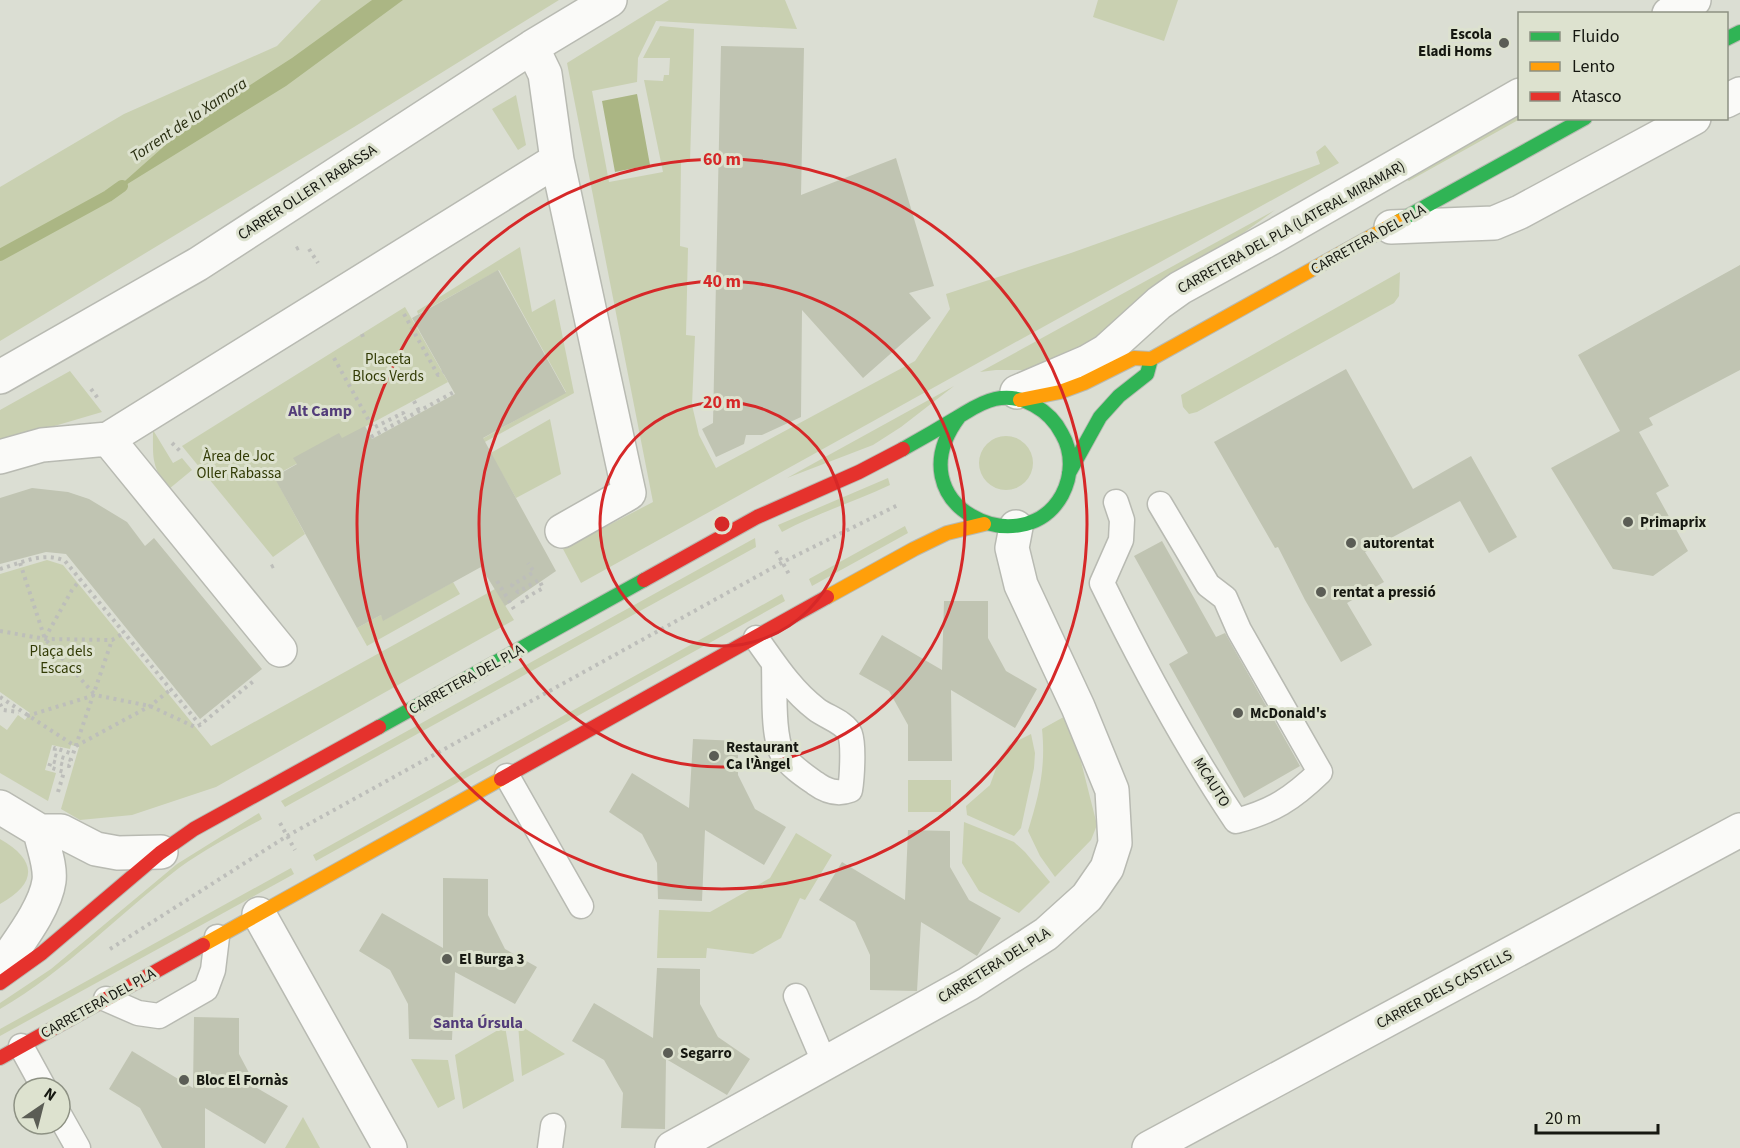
<svg xmlns="http://www.w3.org/2000/svg" width="1740" height="1148" viewBox="0 0 1740 1148" font-family="'Source Sans 3',sans-serif">
<style>
.green{fill:#c9d0b1}
.water{fill:#abb684}
.lines{fill:none;stroke-linecap:round;stroke-linejoin:round}
.stream{stroke:#abb684;stroke-width:12}
.building{fill:#c0c4b2}
.lane-casing{stroke:#b8bab2;stroke-width:27}
.street-casing{stroke:#b8bab2;stroke-width:36}
.fast-casing{stroke:#b8bab2;stroke-width:16}
.slow-casing{stroke:#b8bab2;stroke-width:16}
.jam-casing{stroke:#b8bab2;stroke-width:16}
.path{stroke:#bdbeba;stroke-width:4;stroke-dasharray:3 4.5;stroke-linecap:butt}
.lane{stroke:#fafaf8;stroke-width:24}
.street{stroke:#fafaf8;stroke-width:33}
.fast{stroke:#30b455;stroke-width:14}
.slow{stroke:#ff9f0a;stroke-width:14}
.jam{stroke:#e5322d;stroke-width:14}
.ring{fill:none;stroke:#d62828;stroke-width:3}
.poi-dot{fill:#5b5d55;stroke:#dde2cf;stroke-width:2}
.labels{text-anchor:middle;stroke-width:6;stroke-linejoin:round;paint-order:stroke}
.poi-label{font-size:15px;font-weight:bold;fill:#161811;stroke:#dde2cf;text-anchor:start}
.street-label{font-size:15px;fill:#161811;stroke:#dde2cf}
.park-label{font-size:15px;fill:#323b05;stroke:#dde2cf}
.water-label{font-size:16px;font-style:italic;fill:#282d0f;stroke:#dde2cf}
.neighbourhood-label{font-size:16px;font-weight:bold;fill:#533d7a;stroke:#dde2cf}
.centre{fill:#d62828;stroke:#dde2cf;stroke-width:3}
.ring-label{font-size:18px;text-anchor:middle;font-weight:bold;fill:#d62828;stroke:#dde2cf;stroke-width:6;stroke-linejoin:round;paint-order:stroke}
</style>
<rect width="100%" height="100%" fill="#dbded3"/>
<!-- green -->
<path class="green" d="M321 0H559L354 127 0 341V187L124 114 277 46Z
M669 0H785L797 29 656 21 638 58 637 82 592 91 609 182 663 172 644 80 663 81 664 75H669L670 58H643L660 26 694 29 690 162H681L680 246 688 248 686 335 695 336 692 405 699 435 716 468 915 361 950 309 946 294 1071 253 1320 164 1316 152 1325 145 1339 163 581 583 563 549 653 502 567 63Z
M1098 0H1178L1164 41 1093 17Z
M516 95 526 145 518 150 492 109Z
M1519 114 1520 119 1409 181 1405 179Z
M1275 210 1217 252 1119 330 1037 370H996L980 372Z
M520 247 532 312 555 299 574 393 483 443 482 439 566 392 499 270 418 314 417 311Z
M1400 272 1399 296 1394 303 1197 412 1189 414 1183 407 1181 395Z
M405 307 448 382 274 476 305 534 273 557 182 446Z
M70 371 102 412 0 442V410Z
M954 386 901 427 873 445 787 478Z
M550 419 561 474 516 498 500 470 489 454Z
M153 430 173 463 182 458 192 470 169 489C151 466 153 458 153 430Z
M979 463a27 27 0 1 1 54 0a27 27 0 1 1-54 0Z
M888 478 890 485C854 502 817 513 782 532L778 525Z
M905 526 908 533 812 586 809 579Z
M755 538 756 547 285 807 281 801Z
M47 560 63 565 211 746 495 589 514 620 216 787 132 815 80 820 61 809 79 747 71 745 70 749 52 745 45 770 56 773 48 801 0 773V725L7 730 18 715 25 720 30 713 0 692V574Z
M453 582 460 594 367 646 357 628 381 615 384 620Z
M782 594 785 601 316 861 313 855Z
M1069 714 1097 825 1091 840 1055 877 1040 856 1028 831C1039 795 1046 768 1042 729Z
M1031 734 1035 753 1034 768 1021 828 1014 836 967 815 966 806 990 785 999 760 1009 745Z
M908 780H951V812H908Z
M259 813 262 819C234 834 205 849 179 868 119 914 67 970 0 1009V1003L51 969 177 864Z
M964 822 1014 842 1025 852 1050 882 1019 913 979 891 962 863Z
M796 833 832 855 805 900 800 898 781 938 753 954 707 948 706 958H657L659 910 710 912 770 878Z
M0 839C37 860 38 883 0 904Z
M291 868 294 874 0 1036V1029Z
M518 1024 565 1054 522 1076Z
M505 1026 514 1081 463 1109 455 1055Z
M411 1059 448 1060 455 1099 438 1108Z
M303 1117 320 1148H285Z"/>
<!-- water -->
<path class="water" d="M372 0H403L286 86 108 196 188 125 292 58Z
M637 94 650 165 615 172 602 101Z"/>
<g class="lines">
<!-- stream -->
<path class="stream" d="M0 255 108 196 122 186"/>
</g>
<!-- building -->
<path class="building" d="M721 46 804 48 801 195 896 158 934 286 909 293 931 318 863 378 802 310 801 417 762 435H746L744 444 716 457 702 429 713 423Z
M1740 265V370L1649 418 1653 425 1639 432 1669 486 1656 493 1688 551 1653 576 1613 569 1551 468 1620 431 1578 355Z
M498 270 566 393 483 438 556 571 505 606 481 567 383 621 381 615 357 628 274 477 297 464 293 458 339 433 342 438 365 426 372 439 455 394 412 318Z
M1346 369 1413 489 1471 456 1517 537 1489 553 1460 501 1365 552 1384 582 1347 603 1372 645 1341 662 1305 600 1278 547 1275 548 1214 442Z
M32 488 68 492 89 499 127 522 145 546 154 538 262 669 200 719 66 554 46 552 0 564V498Z
M1162 541 1216 637 1225 633 1300 766 1244 798 1169 664 1188 653 1134 556Z
M944 601H988V638L1006 671 1037 689 1015 728 951 690 952 761H908V725L889 691 859 674 882 635 942 670Z
M693 739 738 741V775L755 809 786 827 764 865 705 830 702 901 658 899 657 863 642 834 609 812 632 773 689 808Z
M908 830 950 831V867L969 900 1001 918 977 956 921 922 917 991 870 990V955L855 922 819 900 842 862 905 900Z
M443 878 488 879V915L505 949 537 967 515 1004 455 972 452 1040 409 1039 408 1004 390 970 359 951 382 913 443 948Z
M657 968 700 969V1004L718 1037 750 1059 727 1095 666 1059 665 1129 621 1128 623 1093 604 1060 572 1041 594 1003 653 1038Z
M194 1017 239 1018V1054L257 1088 288 1106 265 1144 205 1108V1148H162L140 1108 109 1089 132 1051 193 1088Z"/>
<g class="lines">
<!-- lane casing -->
<g class="lane-casing">
<path id="lane" d="M1116 502 1122 520 1121 540 1102 583C1142 665 1185 745 1236 821 1273 811 1292 799 1320 772L1239 630 1225 598 1208 585 1160 504
M756 638C774 663 791 690 816 709 826 717 845 722 850 734 854 745 852 778 850 790 837 795 826 791 815 783 805 776 790 766 783 755 772 737 775 688 774 666
M507 776 581 906
M796 996 825 1064
M106 999 138 1013 159 1016 206 989 213 970 217 937
M21 1046 44 1088
M60 1116 78 1148
M550 1148 553 1126"/>
</g>
<!-- street casing -->
<g class="street-casing">
<path id="street" d="M1669 14 1694 0
M532 47 545 74 557 160 629 493 562 531
M1726 101 1740 94
M1391 227 1494 223 1520 212 1694 118
M0 377 198 264 532 47 610 0
M1017 392 1087 362 1106 351 1159 303 1180 288 1271 238 1520 95
M108 439 280 650
M0 457 42 445 108 439 557 160
M0 807 40 831H61L96 849 118 853 161 852
M259 914 390 1148
M0 970C15 946 45 910 49 881 51 865 43 847 40 831
M672 1148 968 984 1046 934 1087 897 1107 868 1115 843 1112 790 1078 707 1021 585 1012 548 1016 527
M1149 1148 1740 830"/>
</g>
<!-- fast casing -->
<g class="fast-casing">
<path id="fast" d="M1726 39 1740 32
M1399 221 1585 118
M903 449C921 439 940 428 958 417 970 410 981 402 995 399 1022 393 1050 410 1062 434 1073 453 1072 476 1062 495 1023 566 893 505 959 417
M1069 473 1100 417 1119 396 1147 374 1151 359
M379 727 644 580"/>
</g>
<!-- slow casing -->
<g class="slow-casing">
<path id="slow" d="M1151 359 1399 221
M1020 400 1060 392 1084 383 1134 358 1151 359
M827 597 914 549 947 533 984 524
M203 945 501 779"/>
</g>
<!-- jam casing -->
<g class="jam-casing">
<path id="jam" d="M644 580 757 517 859 472 903 449
M501 779 827 597
M0 983 42 953 160 853 194 829 379 727
M0 1058 203 945"/>
</g>
<!-- path -->
<path class="path" d="M296 249 300 247
M309 249 318 263
M404 314 438 375 443 372
M362 334 364 340
M334 358 373 428 403 413 406 418
M91 389 100 401
M414 401 419 411
M371 437 454 392
M172 443 182 453
M776 551 790 576
M20 563 45 639 95 695
M271 567 275 565
M0 569C21 563 44 551 65 561L200 725
M497 581 514 609
M523 603 522 600 543 588 539 580 518 592 512 585 534 572 528 563
M0 631 45 639 112 640 124 633
M45 638 72 590 80 580
M0 697 75 746
M0 704 3 710 19 712
M27 716 95 695 150 706 195 727 200 725 256 679
M76 746 150 706 170 690
M58 792 64 772 49 767 51 761 69 766 71 760 54 755 55 748 73 754 112 640
M280 823 295 850
M110 949 287 836 783 562 898 505"/>
<!-- lane -->
<use href="#lane" class="lane"/>
<!-- street -->
<use href="#street" class="street"/>
<!-- fast -->
<use href="#fast" class="fast"/>
<!-- slow -->
<use href="#slow" class="slow"/>
<!-- jam -->
<use href="#jam" class="jam"/>
</g>
<!-- distance rings -->
<g class="ring">
<circle cx="722" cy="524" r="122"/>
<circle cx="722" cy="524" r="243"/>
<circle cx="722" cy="524" r="365"/>
</g>
<!-- markers -->
<g class="poi-dot">
<circle cx="1504" cy="43" r="6"/>
<circle cx="1628" cy="522" r="6"/>
<circle cx="1351" cy="543" r="6"/>
<circle cx="1321" cy="592" r="6"/>
<circle cx="1238" cy="713" r="6"/>
<circle cx="714" cy="756" r="6"/>
<circle cx="447" cy="959" r="6"/>
<circle cx="668" cy="1053" r="6"/>
<circle cx="184" cy="1080" r="6"/>
</g>
<g class="labels">
<!-- poi labels -->
<g class="poi-label">
<text x="1492" y="39" text-anchor="end">Escola<tspan x="1492" dy="17">Eladi Homs</tspan></text>
<text x="1640" y="527">Primaprix</text>
<text x="1363" y="548">autorentat</text>
<text x="1333" y="597">rentat a pressió</text>
<text x="1250" y="718">McDonald's</text>
<text x="726" y="752">Restaurant<tspan x="726" dy="17">Ca l'Àngel</tspan></text>
<text x="459" y="964">El Burga 3</text>
<text x="680" y="1058">Segarro</text>
<text x="196" y="1085">Bloc El Fornàs</text>
</g>
<!-- street labels -->
<g class="street-label">
<text transform="translate(307 192) rotate(-33)" y="5">CARRER OLLER I RABASSA</text>
<text transform="translate(1291 227) rotate(-29)" y="5">CARRETERA DEL PLA (LATERAL MIRAMAR)</text>
<text transform="translate(1368 239) rotate(-29)" y="5">CARRETERA DEL PLA</text>
<text transform="translate(466 679) rotate(-29)" y="5">CARRETERA DEL PLA</text>
<text transform="translate(1212 782) rotate(58)" y="5">MCAUTO</text>
<text transform="translate(994 965) rotate(-32)" y="5">CARRETERA DEL PLA</text>
<text transform="translate(1444 989) rotate(-28)" y="5">CARRER DELS CASTELLS</text>
<text transform="translate(98 1003) rotate(-29)" y="5">CARRETERA DEL PLA</text>
</g>
<!-- park labels -->
<g class="park-label">
<text x="388" y="364">Placeta<tspan x="388" dy="17">Blocs Verds</tspan></text>
<text x="239" y="461">Àrea de Joc<tspan x="239" dy="17">Oller Rabassa</tspan></text>
<text x="61" y="656">Plaça dels<tspan x="61" dy="17">Escacs</tspan></text>
</g>
<!-- water labels -->
<g class="water-label">
<text transform="translate(188 119) rotate(-34)" y="6">Torrent de la Xamora</text>
</g>
<!-- neighbourhood labels -->
<g class="neighbourhood-label">
<text x="320" y="416">Alt Camp</text>
<text x="478" y="1028">Santa Úrsula</text>
</g>
</g>
<circle cx="722" cy="524" r="9" class="centre"/>
<g class="ring-label">
<text x="722" y="165">60 m</text>
<text x="722" y="287">40 m</text>
<text x="722" y="408">20 m</text>
</g>
<!-- legend -->
<rect x="1518" y="12" width="210" height="108" fill="#dde2cf" stroke="#8d9183" stroke-width="1.5"/>
<rect x="1530" y="32" width="30" height="9" fill="#30b455" stroke="#8d9183" stroke-width="1.5"/>
<text x="1572" y="42" font-size="18" fill="#161811">Fluido</text>
<rect x="1530" y="62" width="30" height="9" fill="#ff9f0a" stroke="#8d9183" stroke-width="1.5"/>
<text x="1572" y="72" font-size="18" fill="#161811">Lento</text>
<rect x="1530" y="92" width="30" height="9" fill="#e5322d" stroke="#8d9183" stroke-width="1.5"/>
<text x="1572" y="102" font-size="18" fill="#161811">Atasco</text>
<!-- north arrow -->
<g transform="translate(42 1106) rotate(35)"><circle r="28" fill="#dde2cf" stroke="#8d9183" stroke-width="1.5"/>
<path d="M0-4.5L10 22L0 15L-10 22Z" fill="#5b5d55"/>
<text y="-9" font-size="16" font-weight="bold" text-anchor="middle" fill="#161811">N</text>
</g>
<!-- scale -->
<path d="M1536 1124v9h122v-9" fill="none" stroke="#161811" stroke-width="3"/>
<text x="1545" y="1124" font-size="18" fill="#161811" stroke="#dde2cf" stroke-width="4.5" paint-order="stroke">20 m</text>
</svg>
